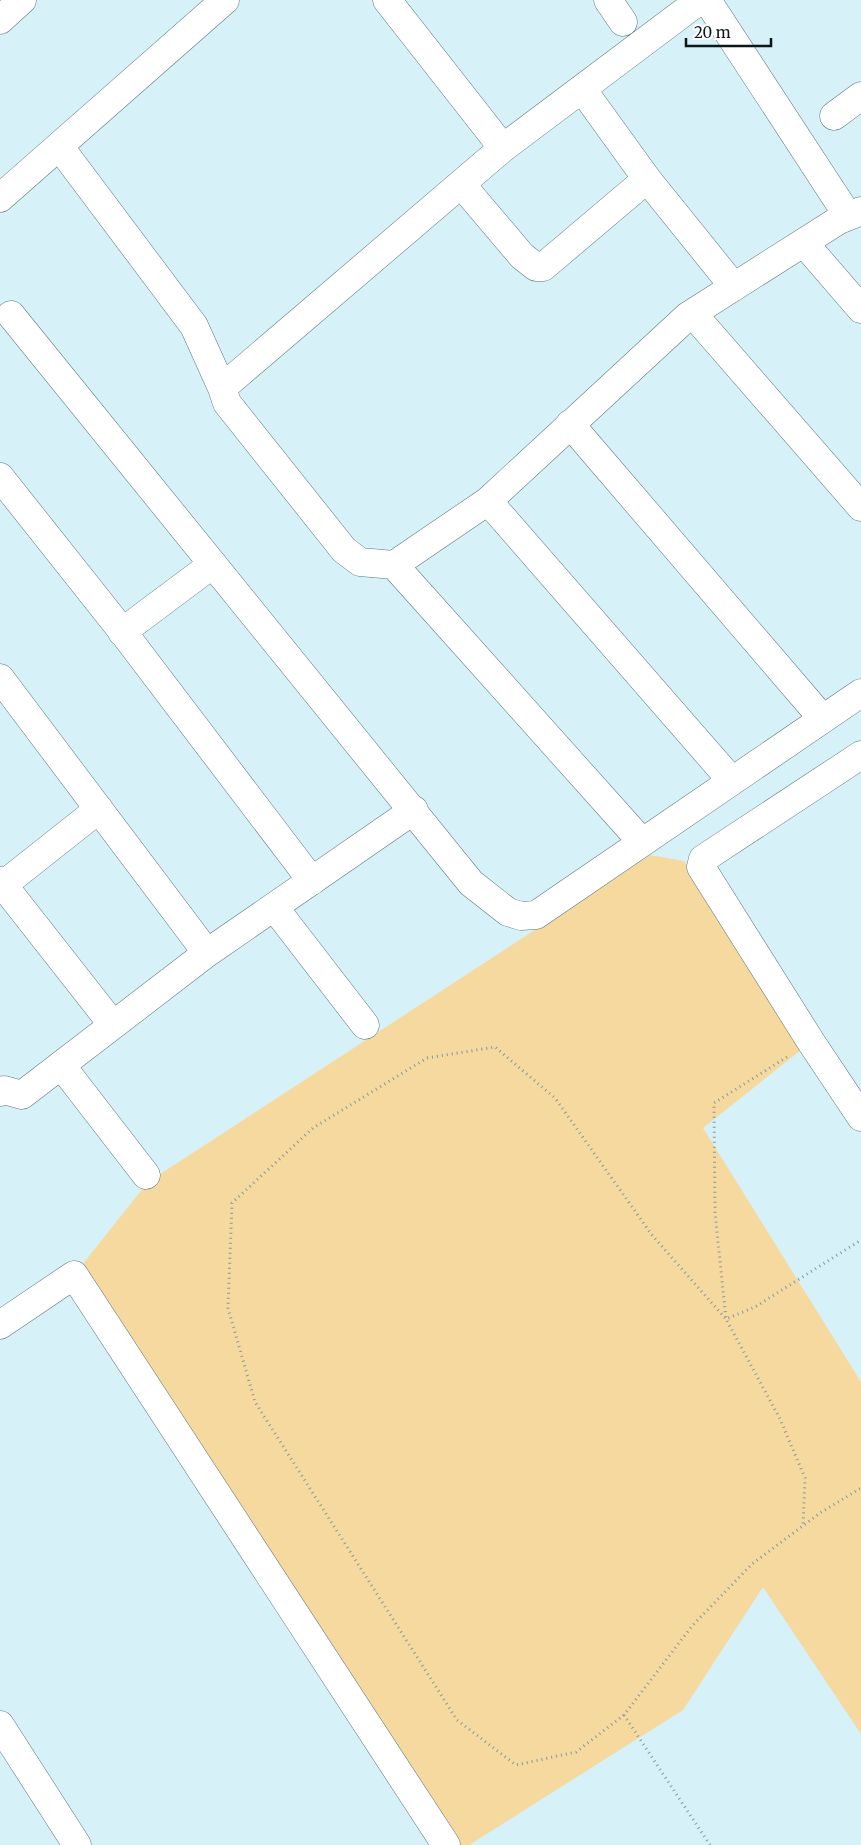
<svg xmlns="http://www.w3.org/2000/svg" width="861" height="1845" viewBox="0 0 861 1845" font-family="Merriweather,serif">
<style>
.green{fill:#f5d99e}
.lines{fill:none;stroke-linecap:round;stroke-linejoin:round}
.minor-casing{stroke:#5e767d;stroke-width:29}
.path{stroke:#85999e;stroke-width:3;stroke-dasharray:1 4;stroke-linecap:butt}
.minor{stroke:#fff;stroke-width:28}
</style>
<rect width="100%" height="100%" fill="#d6f1f8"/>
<!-- green -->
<path class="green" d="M650 855 684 861 811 1042 703 1128 861 1382V1734L763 1587 683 1710 469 1845H446L74 1275 148 1182Z"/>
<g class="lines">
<!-- minor casing -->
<g class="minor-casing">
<path id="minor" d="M387 0 503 148
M608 0 623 22
M707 0 848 216
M0 20 22 0
M582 89 647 179 734 287
M834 116 861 96
M59 146 194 326 222 388 227 403 344 550 360 562 394 565 642 842
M461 184 522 256 536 267H543L647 179
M0 198 225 0
M804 243 861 309
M693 314 861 507
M11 315 471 883 508 912 521 916 536 915 861 693
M222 388 503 148 700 0
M570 424 823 719
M0 477 119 627 312 881
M488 501 732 781
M394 565 488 501 688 316 839 220 861 211
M122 632 213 564
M0 678 207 953
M861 755 703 859 701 867 811 1042 861 1117
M0 881 113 1025
M3 885 99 809
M274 907 365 1025
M61 1065 146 1175
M0 1092 4 1090 22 1095 207 953 414 810
M0 1325 74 1275 446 1845
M0 1725 77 1845"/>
</g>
<!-- path -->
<path class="path" d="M787 1057 714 1103 715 1213 726 1319 780 1419 805 1478 803 1526
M624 1715 576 1752 516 1765 457 1720 255 1402 228 1308 232 1203 313 1128 427 1058 495 1047 555 1098 652 1235 726 1319 755 1307 861 1240
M710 1845 624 1715 692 1626 752 1564 820 1513 861 1488"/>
<!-- minor -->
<use href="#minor" class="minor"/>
</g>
<!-- scale -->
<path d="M686 38v8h85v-8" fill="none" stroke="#0d1619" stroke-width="2.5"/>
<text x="694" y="38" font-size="15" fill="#0d1619" stroke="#ffffff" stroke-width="4" paint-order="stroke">20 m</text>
</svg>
